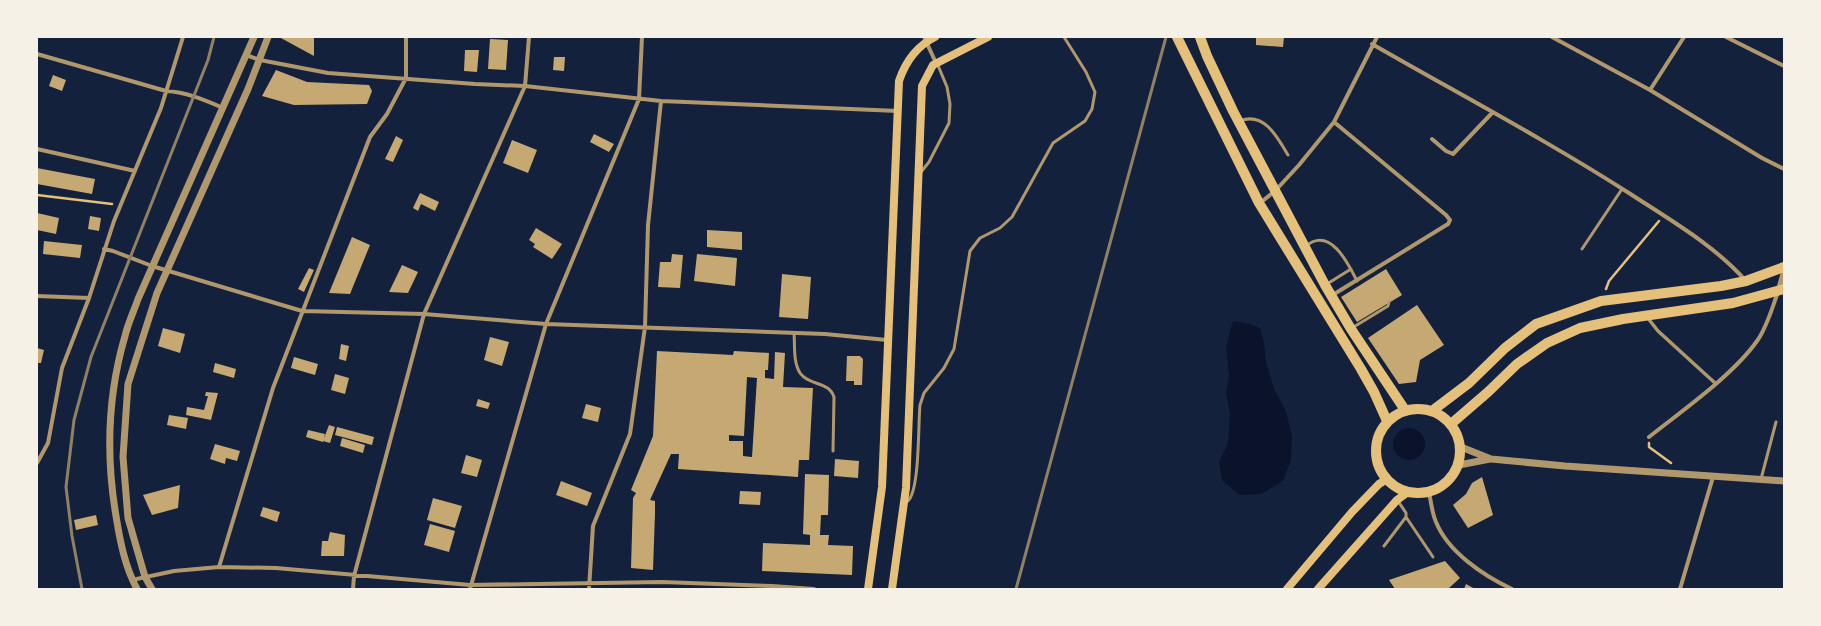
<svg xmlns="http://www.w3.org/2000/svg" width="1821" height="626" viewBox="0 0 1821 626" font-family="Arial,sans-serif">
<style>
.water{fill:#0b132b}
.building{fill:#c6a872;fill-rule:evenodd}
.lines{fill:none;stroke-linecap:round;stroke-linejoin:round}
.path{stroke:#e5c07b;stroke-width:2.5}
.service{stroke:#b1986c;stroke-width:3}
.pedestrian{stroke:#b1986c;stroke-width:3.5}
.minor{stroke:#b1986c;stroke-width:4}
.tertiary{stroke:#b1986c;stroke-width:7}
.secondary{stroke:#e5c07b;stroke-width:8}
.primary{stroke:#e5c07b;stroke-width:10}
.rail{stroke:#918062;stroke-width:3}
</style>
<rect width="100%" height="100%" fill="#14213d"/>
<!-- water -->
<path class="water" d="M1233 321 1250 324 1260 328 1264 343 1266 362 1274 389 1286 411 1292 437 1291 460 1283 481 1261 494 1239 495 1222 480 1219 462 1228 443 1230 414 1226 393 1229 377 1226 346Z
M1393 444a16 16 0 1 1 32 0a16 16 0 1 1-32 0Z"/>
<!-- building -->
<path class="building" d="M279 37H314V56Z
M1256 37H1284L1283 47 1256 45Z
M490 39 508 40 506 70 488 69Z
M465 50H479L477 72 464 71Z
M554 57H565L564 71 553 70Z
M276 70 307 82 369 85 372 91 367 104 294 105 262 96Z
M53 75 66 80 62 91 49 86Z
M594 134 614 144 609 152 590 142Z
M396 136 403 140 393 162 385 159Z
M512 140 537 150 528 173 503 163Z
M37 168 95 179 92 194 37 184Z
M420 193 439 202 435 211 421 204 418 211 413 208Z
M37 213 59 218 56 234 37 230Z
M90 216 101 218 99 231 88 229Z
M536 228 562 244 552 259 533 247 535 244 529 240Z
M707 230 742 232V250L707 247Z
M352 237 370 245 350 294 329 293Z
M44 241 82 245 80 258 43 254Z
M672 254 683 255 680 288 658 287 660 262H671Z
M697 254 737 258 735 286 694 281Z
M402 265 418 272 408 293 389 292Z
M309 268 314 270 304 292 298 289Z
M1386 269 1402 295 1357 322 1341 297Z
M782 274 811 277 808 319 779 317Z
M1417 305 1444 345 1420 360 1416 382 1399 384 1368 338Z
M163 328 185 334 180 353 158 346Z
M490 337 509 342 502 366 484 360Z
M341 344 349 346 346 361 339 359Z
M37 348 44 350 41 363H37Z
M657 351 733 355 734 351 769 353 768 370H765V378L774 379 775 352 785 353 783 387 813 388 809 460H799L798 477 678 469 679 454H671L650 500 655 501V514L653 570 631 568 633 498 636 493 631 490 653 436ZM747 377 757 378 752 457 743 456V441H729V435L744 436Z
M847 356H860L863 359 862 385H854V381H846Z
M294 357 318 364 315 375 291 368Z
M215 363 236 369 234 378 213 372Z
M335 374 349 378 345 394 331 390Z
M206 392 218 393 211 420 186 415 187 407 204 410 208 396H205Z
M478 399 490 403 488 409 476 406Z
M586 404 601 408 598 422 582 418Z
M169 415 188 418 186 429 167 425Z
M329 425 335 427 330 443 323 441Z
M337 427 374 437 372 445 335 435Z
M308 430 325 434 323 442 306 437Z
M342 438 365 445 363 453 340 446Z
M215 444 240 451 237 461 226 458 225 464 210 459Z
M466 455 482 460 477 477 461 473Z
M835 459 859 461 858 478 834 476Z
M805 474 829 475 828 515H821L820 535H829L828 545 853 546 852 575 762 571 763 543 810 545V535L803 534Z
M1482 477 1493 515 1468 528 1453 505 1466 494 1472 483Z
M561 481 592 493 587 506 556 495Z
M180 485 178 508 152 515 143 495Z
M740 491 761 492 760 505 739 504Z
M433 498 462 506 455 528 427 520Z
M263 507 280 512 277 522 260 516Z
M96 515 98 525 76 530 74 520Z
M430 524 455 531 449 552 424 545Z
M330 532 345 535 344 556H321L322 541H328Z
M1445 561 1460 578 1448 589H1395L1389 580Z
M1466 584 1475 589H1464Z"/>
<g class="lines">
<!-- path -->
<path class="path" d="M37 195 112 204
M1606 289 1609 281 1659 221
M1649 443V447L1671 463"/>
<!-- service -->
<path class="service" d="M1240 121C1264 111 1278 138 1288 155
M921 172 929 162 949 123 950 104 947 87 937 63
M1306 246C1330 226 1348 263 1357 281
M1582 249 1622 189
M1327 284 1351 269
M1352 328 1388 306 1389 302
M794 333C795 345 793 362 800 373 809 386 829 381 834 397L833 451
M1761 479 1776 422
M905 501H908C920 489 918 424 920 405L924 393 944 368 954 349 970 251 980 238 1000 228 1012 217 1053 143 1085 121 1092 109 1095 92 1086 72 1064 37
M1406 517 1433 557
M1384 546 1406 517V513L1398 501"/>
<!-- pedestrian -->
<path class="pedestrian" d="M1647 317 1658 331 1715 383"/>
<!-- minor -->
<path class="minor" d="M924 37 936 63
M1552 37 1650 90 1762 158 1784 169
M1726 37 1784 66
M1372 44C1459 94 1548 141 1632 195 1672 221 1715 246 1746 281
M37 54 166 91C186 92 205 100 223 108
M246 55 260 60 328 73 475 84 525 86 661 101 898 111
M1650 90 1684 37
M1432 139 1446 151 1453 154 1492 113
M37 149 135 171
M1260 203 1275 191 1299 165 1334 122 1377 37
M104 249 113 251 152 266 302 311 424 314 546 324 825 334 887 340
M37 296 89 298
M1331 296 1448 224 1450 220 1446 215 1334 122
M1649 437C1683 410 1733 375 1757 341 1767 327 1772 308 1778 292
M37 463 48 443 62 368 89 298 114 221 161 108 183 37
M1429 492C1431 502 1432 513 1436 522 1448 552 1484 576 1512 589
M219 567 273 388 370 137 387 114 406 78V37
M132 580 174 571 219 567 276 568 470 585 662 582 772 586 814 589
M353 589 354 576 424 314 525 86 529 37
M470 589 546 324 639 99 642 37
M589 589 593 526 630 434 645 327 648 225 661 101
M1680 589 1713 477"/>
<!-- tertiary -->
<path class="tertiary" d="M1779 291 1784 274
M1461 447 1491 459 1565 466 1784 481
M1459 465 1490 459
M137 589C125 567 120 541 116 516 106 457 108 394 125 336 128 323 134 311 138 299L254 37
M152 589 145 577 128 518 123 457 128 384 157 293 248 89 268 37"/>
<!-- secondary -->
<path class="secondary" d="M868 589 882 487 899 81C905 63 917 46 935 37
M892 589 906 488 922 86 933 65 988 37
M1287 589 1352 512 1379 484 1387 479
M1318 589 1397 500 1408 492"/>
<!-- primary -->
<path class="primary" d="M1177 37 1259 203 1361 369 1374 392 1387 421
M1200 37 1207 56 1233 111 1325 285 1351 329 1405 410
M1376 451a42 42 0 1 1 84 0a42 42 0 1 1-84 0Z
M1432 411 1469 383 1505 348 1536 324 1601 301 1721 286 1746 281 1784 267
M1451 424 1488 392 1517 364 1547 343 1580 328 1623 319 1733 303 1784 289"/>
<!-- rail -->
<path class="rail" d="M82 589 72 536 66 487 74 420 91 357 208 60 214 37
M1016 589 1166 37"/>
</g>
<!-- border -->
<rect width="1821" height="626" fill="none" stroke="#f6f1e7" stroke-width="76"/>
</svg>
